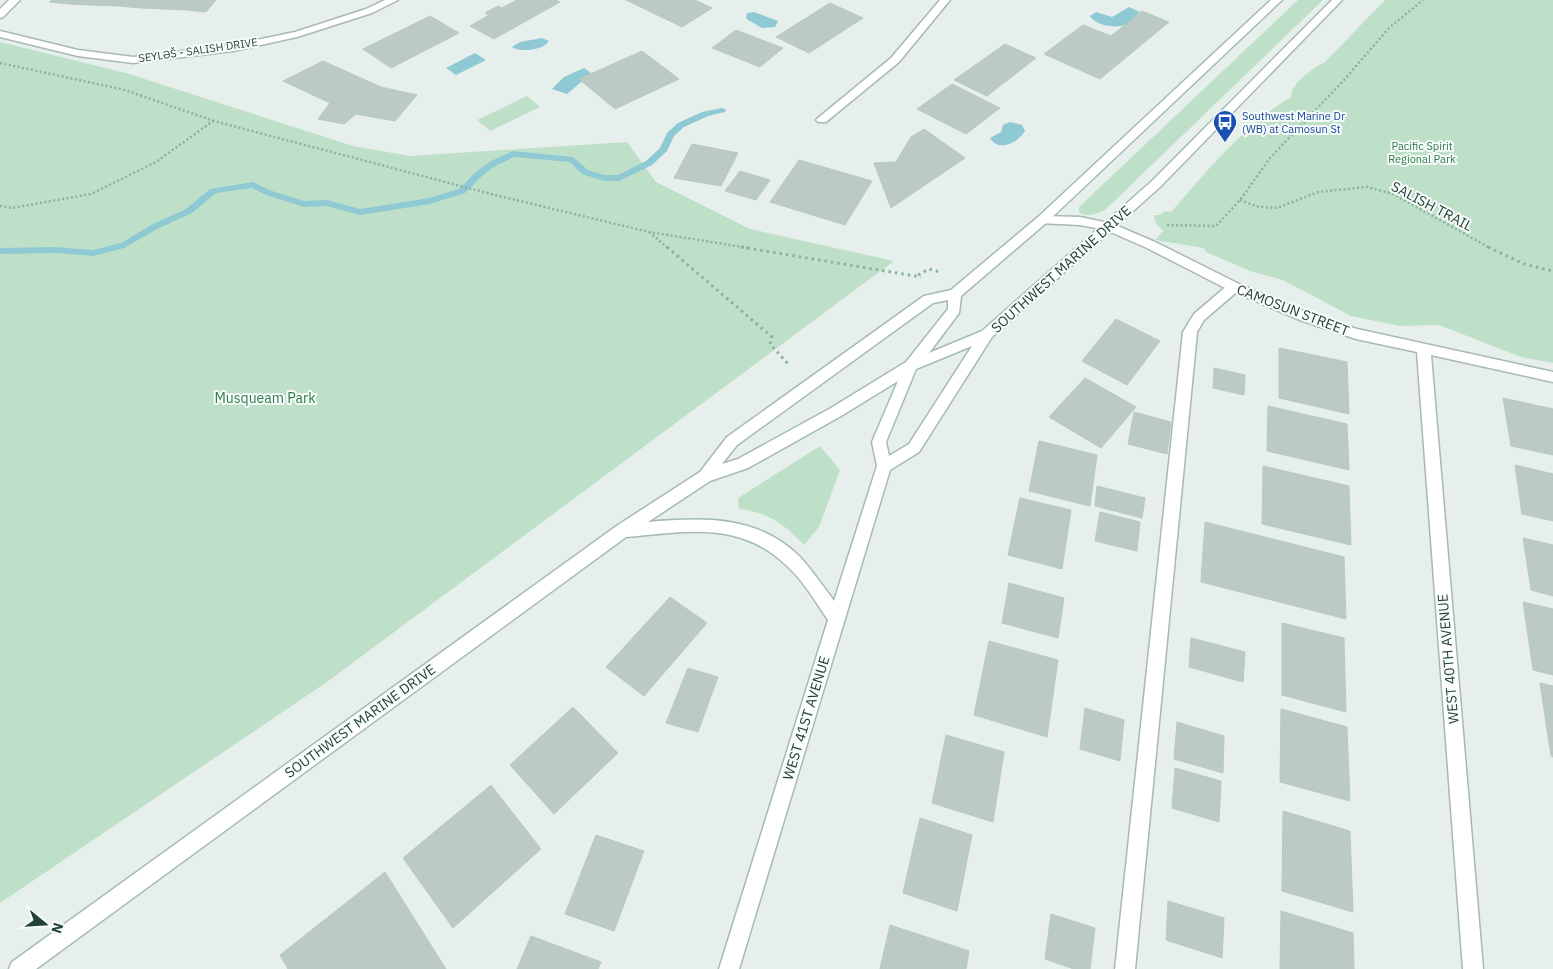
<svg xmlns="http://www.w3.org/2000/svg" width="1553" height="969" viewBox="0 0 1553 969" font-family="'IBM Plex Sans',sans-serif">
<style>
.green{fill:#bfe0c8}
.water{fill:#8ec9d4}
.lines{fill:none;stroke-linecap:round;stroke-linejoin:round}
.stream{fill:#8ec9d4;fill-rule:evenodd}
.building{fill:#bbcac4;stroke:#b8c9c2}
.service-casing{stroke:#a8b8b2;stroke-width:3}
.minor-casing{stroke:#a8b8b2;stroke-width:3}
.secondary-casing{stroke:#a4bbb3;stroke-width:3}
.path-far1{stroke:#86b3a5;stroke-width:2.5;stroke-dasharray:2 2.5;stroke-linecap:butt}
.path{stroke:#86b3a5;stroke-width:3;stroke-dasharray:2.5 4;stroke-linecap:butt}
.service{fill:#fff;fill-rule:evenodd}
.minor{fill:#fff;fill-rule:evenodd}
.secondary{fill:#fff;fill-rule:evenodd}
.labels{text-anchor:middle;stroke-width:4;stroke-linejoin:round;paint-order:stroke}
.far-street-label{font-size:11px;fill:#24423a;stroke:#f7fbf9}
.far-transit-label{font-size:11px;fill:#164399;stroke:#f7fbf9;text-anchor:start}
.far-park-label{font-size:11px;fill:#2d7a4b;stroke:#f7fbf9}
.street-label{font-size:14px;fill:#24423a;stroke:#f7fbf9}
.park-label{font-size:14px;fill:#2d7a4b;stroke:#f7fbf9}
</style>
<rect width="100%" height="100%" fill="#e6efeb"/>
<!-- green -->
<path class="green" d="M1298 0H1323L1105 210C1097 214 1086 218 1079 212V207Z
M1385 0H1553V363L1521 357 1439 325 1400 326 1351 316 1283 280 1250 271 1206 252 1204 248 1155 240 1163 231 1155 222 1154 215H1160L1165 211 1171 212C1207 171 1244 125 1291 97 1292 82 1312 69 1325 62Z
M0 42 126 73 353 146 410 156 627 142 656 182 750 229 894 261 327 682 0 903Z
M527 96 540 107 490 131 477 120Z
M820 446 840 470 819 527 804 545C783 523 769 513 739 509L738 498Z"/>
<!-- water -->
<path class="water" d="M1129 7 1140 12C1136 16 1132 21 1128 24 1117 29 1096 26 1090 16L1096 12 1112 17Z
M754 12 778 21 775 27 762 28 748 20 746 18 747 13Z
M542 38 549 41C544 50 520 53 512 47L520 42Z
M475 53 486 60 456 75 446 68Z
M584 68 594 75 580 83 567 94 552 89 564 77Z
M1010 122 1022 125 1025 131C1018 142 999 153 990 138L1001 132 1003 125Z"/>
<g class="lines">
<!-- stream -->
<path class="stream" d="M722 108 726 110 725 112 708 116 684 127 674 136 667 151 652 165 619 181H604L582 174 570 162 514 157 497 165 483 175 465 193 430 204 360 215 327 206 304 207 266 195 252 188 216 193 192 213 159 228 124 248 93 256 55 253 0 254V248L55 247 93 250 121 243 153 224 186 209 210 189 253 182 272 191 304 201 327 200 360 209 429 198 459 189 477 171 491 161 513 151 573 157 588 170 604 175H618L646 161 660 148 667 133 678 123 702 112Z"/>
</g>
<!-- building -->
<path class="building" d="M52 0H74L70 4 49 2Z
M74 0H96L91 5 70 4Z
M96 0H124L118 6 91 5Z
M124 0H148L141 8 118 6Z
M148 0H173L165 9 141 8Z
M173 0H194L186 10 165 9Z
M194 0H216L206 12 186 10Z
M517 0H556L560 2 494 39 470 26 489 15 485 13 498 6 502 8Z
M626 0H695L712 8 682 27Z
M830 3 863 18 809 53 776 37Z
M1142 11 1169 22 1100 79 1044 54 1083 25 1111 36Z
M430 16 459 33 391 68 363 49Z
M736 30 783 48 760 67 712 48Z
M1005 44 1036 58 987 96 954 80Z
M642 51 679 79 615 109 579 79Z
M323 61 381 87 417 95 395 121 356 114 344 124 318 119 330 103 283 81Z
M952 84 1000 108 966 134 917 109Z
M924 129 965 158 891 208 874 163 896 162 911 137Z
M692 144 738 153 721 186 674 178Z
M799 160 872 181 845 225 770 202Z
M740 171 770 180 756 200 725 191Z
M1116 319 1160 341 1127 385 1082 361Z
M1279 348 1347 362 1349 414 1279 398Z
M1214 368 1245 375 1244 395 1213 388Z
M1085 378 1136 407 1101 448 1049 417Z
M1503 398 1553 409V455L1511 446Z
M1268 406 1347 424 1349 470 1267 451Z
M1134 412 1171 422 1167 454 1128 444Z
M1039 441 1097 455 1090 506 1029 491Z
M1515 465 1553 474V521L1522 514Z
M1263 466 1349 486 1351 545 1262 524Z
M1097 486 1145 498 1142 518 1095 506Z
M1020 498 1071 510 1062 569 1008 555Z
M1100 512 1140 522 1137 551 1095 541Z
M1205 522 1344 557 1346 619 1201 582Z
M1523 538 1553 545V596L1531 590Z
M1009 583 1064 598 1058 638 1002 623Z
M670 597 707 623 644 696 606 667Z
M1523 602 1553 609V675L1533 670Z
M1282 623 1344 638 1346 712 1282 695Z
M1191 638 1245 652 1243 682 1189 667Z
M989 641 1058 660 1047 737 974 715Z
M688 668 718 677 698 732 666 723Z
M1540 683 1553 686V757L1551 756Z
M573 707 618 753 554 814 510 765Z
M1085 708 1124 720 1120 761 1080 749Z
M1281 709 1347 727 1350 801 1280 782Z
M1177 722 1224 736 1223 773 1174 759Z
M946 735 1004 752 993 822 932 803Z
M1175 768 1221 781 1219 822 1172 808Z
M491 785 541 849 453 928 403 858Z
M1283 811 1350 831 1353 912 1282 891Z
M920 818 972 835 957 911 903 893Z
M596 835 644 851 614 931 565 914Z
M385 872 446 969H288L280 955Z
M1168 901 1224 918 1222 958 1166 940Z
M1281 911 1353 933 1354 969H1280Z
M1051 914 1095 928 1090 969H1074L1045 959Z
M890 925 969 951 966 969H880Z
M531 936 601 962 598 969H517Z"/>
<g class="lines">
<!-- service casing -->
<g class="service-casing">
<path id="service" d="M9 0H20L3 17 0 18V9Z
M1234 282 1239 284 1240 287 1239 290 1204 320 1197 332 1135 969H1115L1183 332 1194 314 1229 284Z"/>
</g>
<!-- minor casing -->
<g class="minor-casing">
<path id="minor" d="M385 0H398L372 13 297 37 233 51 133 63 78 56 0 37V31L78 50 133 57 233 45 295 32 366 9Z
M940 0H950L899 62 826 122H818L816 120 818 118 891 58Z
M1042 216 1080 217 1113 224 1155 242 1239 284 1310 314 1357 329 1553 372V382L1431 355 1483 969H1463L1417 352 1356 339 1300 320 1229 290 1147 248 1106 230 1080 225 1038 223 1036 220Z"/>
</g>
<!-- secondary casing -->
<g class="secondary-casing">
<path id="secondary" d="M1271 0H1282L1046 223 961 296 959 313 929 353 982 331 1152 181 1332 0H1342L1160 187 992 337 919 452 890 470 739 969H719L828 620C815 601 803 580 786 565 739 520 685 532 626 537L36 969H9L12 962 618 525 700 472 727 437 924 296 951 290 1038 217ZM948 300V309L906 362 831 408 738 459 722 464 737 445 933 303ZM972 346 909 444 889 456 886 442 916 369ZM898 381 872 442 877 466 834 601C823 586 812 570 799 556 757 515 703 517 648 522L710 481 748 468 841 416Z"/>
</g>
<!-- path-far1 -->
<path class="path-far1" d="M0 63 125 90 214 121 491 194 649 232 749 248
M1240 200 1259 207 1277 208 1318 192 1367 187 1393 194 1490 248
M0 206 12 208 91 194 156 162 213 121
M1167 225 1216 226 1240 200 1270 158 1344 80 1389 28 1423 0
M649 232 668 248"/>
<!-- path -->
<path class="path" d="M667 247 772 337 770 344 790 366
M741 247 921 277
M1488 247 1524 264 1553 271
M918 275 929 269 940 272"/>
<!-- service -->
<use href="#service" class="service"/>
<!-- minor -->
<use href="#minor" class="minor"/>
<!-- secondary -->
<use href="#secondary" class="secondary"/>
</g>
<!-- icons -->
<defs>
<g id="bus-pin" transform="scale(1.25)"><path d="M0 17L-7.5 6A9.5 9.5 0 1 1 7.5 6Z" fill="#1a4fb4" stroke="#f7fbf9"/><path d="M-5-6H5V4H4V6H2V4H-2V6H-4V4H-5ZM-3.5-4V0h7V-4ZM-3.5 1.2v1.5H-2V1.2ZM2 1.2v1.5H3.5V1.2Z" fill="#fff"/></g>
</defs>
<g fill-rule="evenodd">
<use href="#bus-pin" x="1225" y="122"/>
</g>
<g class="labels">
<!-- far-street labels -->
<g class="far-street-label">
<text transform="translate(198 50) rotate(-8)" y="4">SEYLƏŠ - SALISH DRIVE</text>
</g>
<!-- far-transit labels -->
<g class="far-transit-label">
<text x="1242" y="120">Southwest Marine Dr<tspan x="1242" dy="13">(WB) at Camosun St</tspan></text>
</g>
<!-- far-park labels -->
<g class="far-park-label">
<text x="1422" y="150">Pacific Spirit<tspan x="1422" dy="13">Regional Park</tspan></text>
</g>
<!-- street labels -->
<g class="street-label">
<text transform="translate(1432 206) rotate(28)" y="5">SALISH TRAIL</text>
<text transform="translate(1061 269) rotate(-42)" y="5">SOUTHWEST MARINE DRIVE</text>
<text transform="translate(1293 310) rotate(21)" y="5">CAMOSUN STREET</text>
<text transform="translate(1448 659) rotate(-95)" y="5">WEST 40TH AVENUE</text>
<text transform="translate(806 718) rotate(-73)" y="5">WEST 41ST AVENUE</text>
<text transform="translate(360 721) rotate(-36)" y="5">SOUTHWEST MARINE DRIVE</text>
</g>
<!-- park labels -->
<g class="park-label">
<text x="265" y="403">Musqueam Park</text>
</g>
</g>
<!-- north arrow -->
<g transform="translate(45 924) rotate(108)" stroke="#f7fbf9" stroke-width="4" paint-order="stroke">
<path d="M0-4L9 19L0 12L-9 19Z" fill="#24423a"/>
<text y="-8" font-size="14" font-weight="bold" text-anchor="middle" fill="#24423a">N</text>
</g>
</svg>
